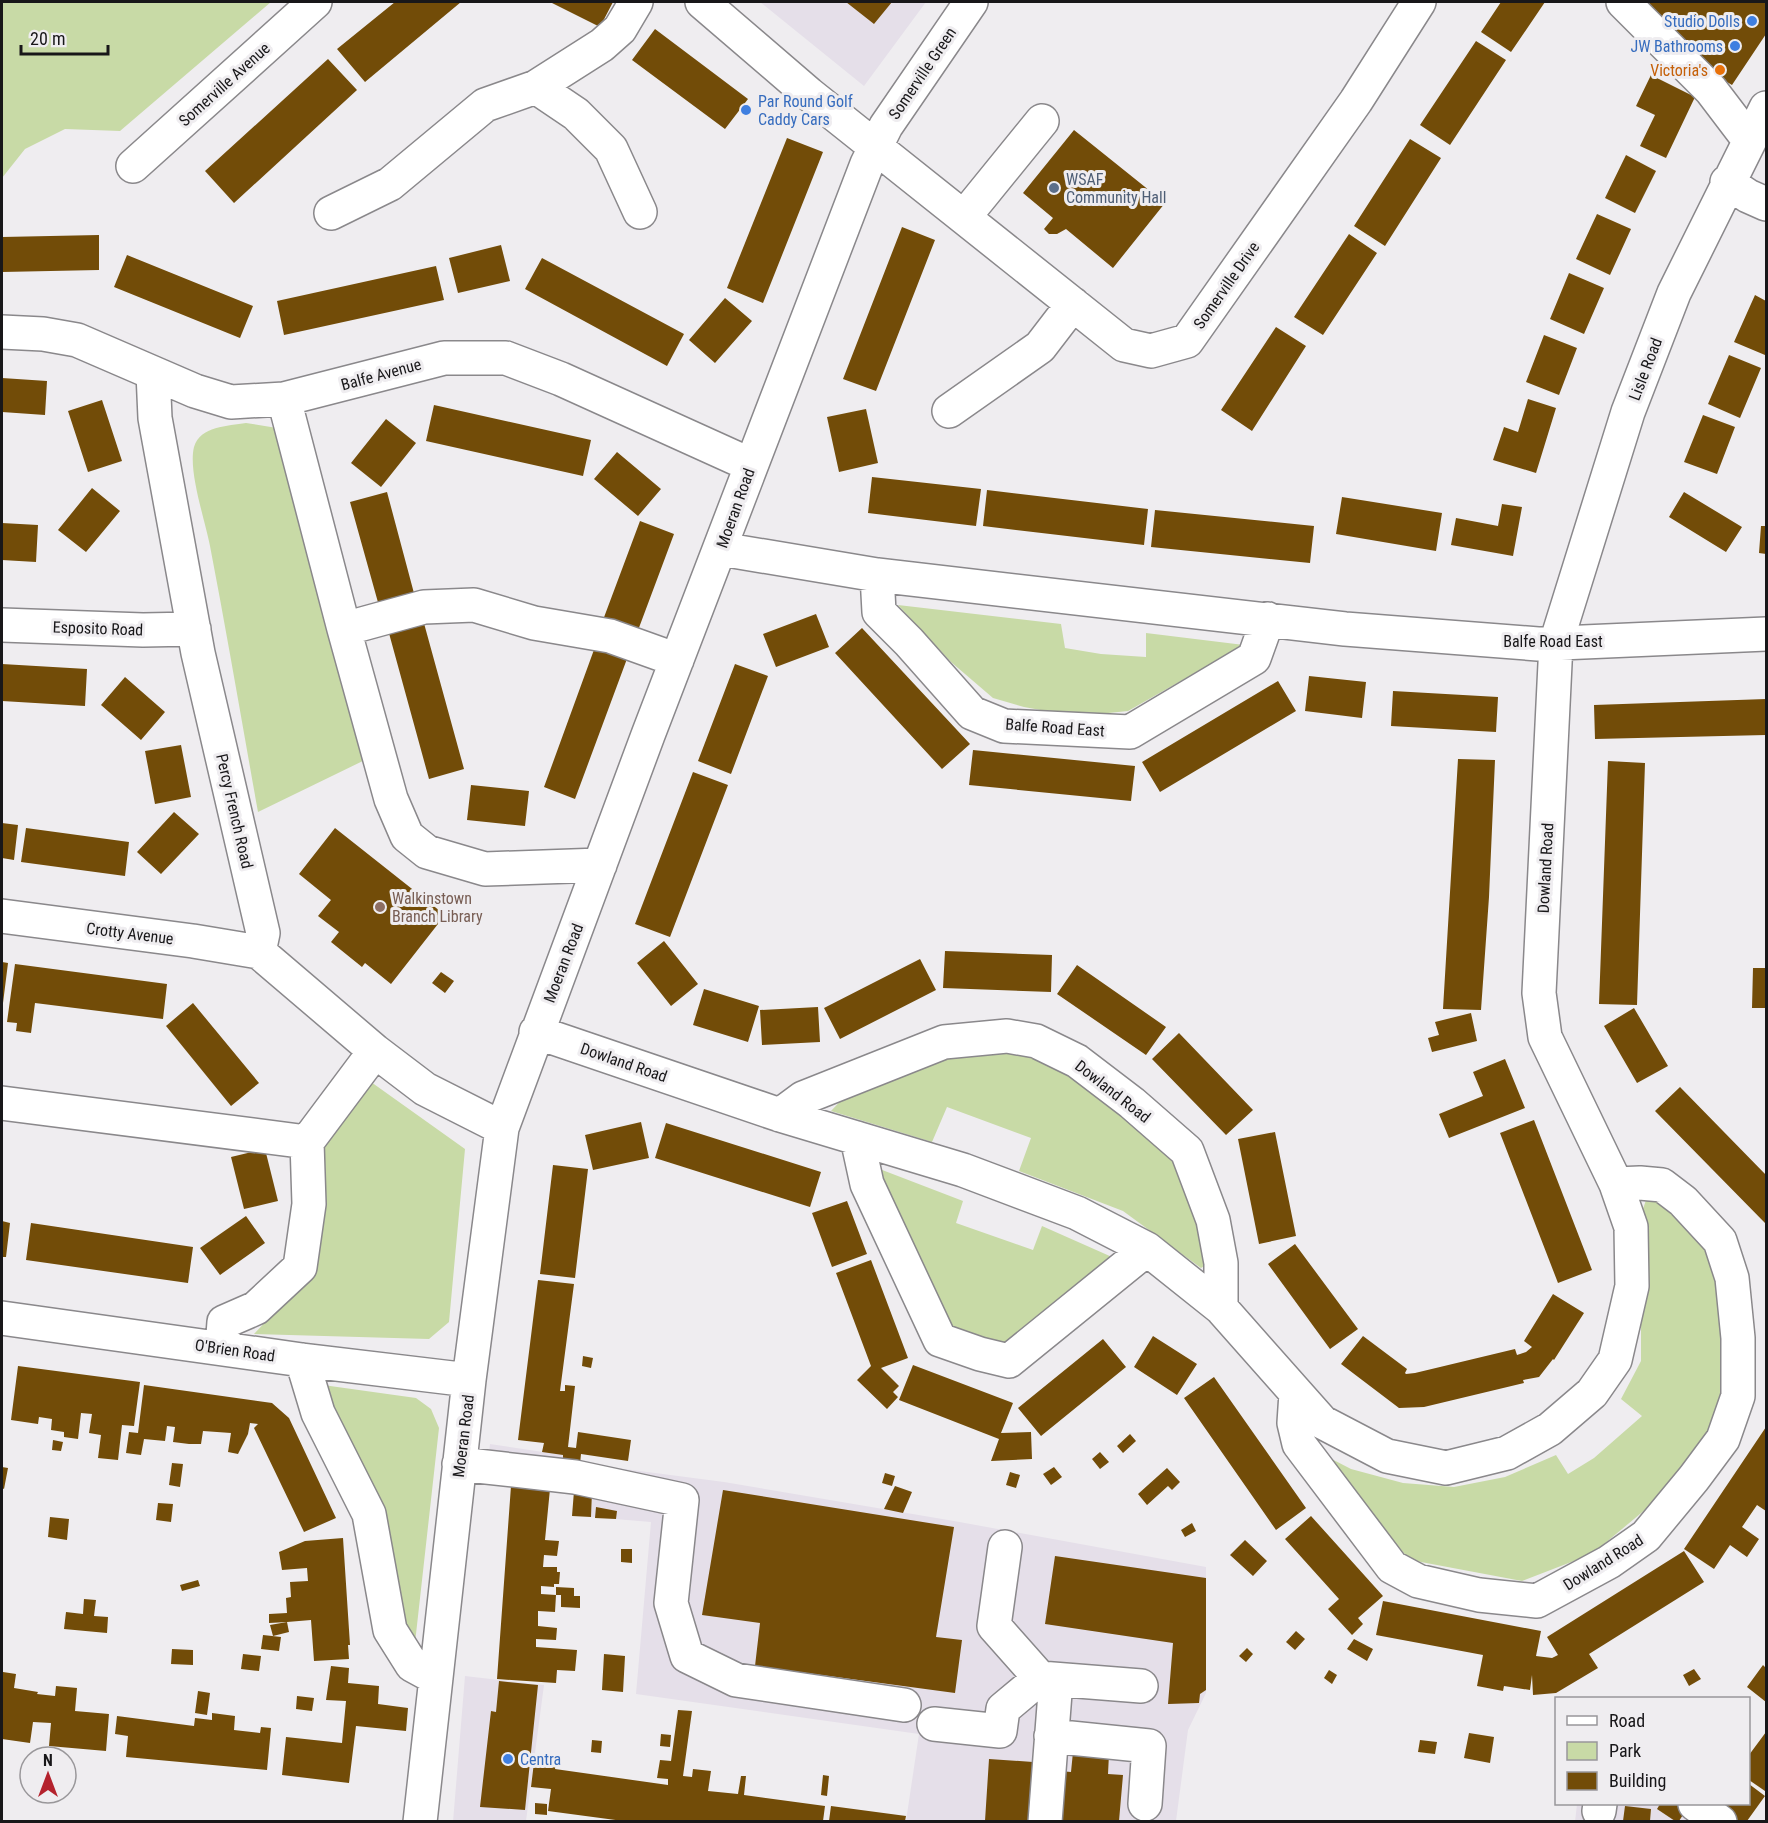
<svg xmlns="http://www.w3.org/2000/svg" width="1768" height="1823" viewBox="0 0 1768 1823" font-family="'Roboto Condensed',sans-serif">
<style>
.built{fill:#e5dfe9}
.green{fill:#c8daa6}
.building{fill:#724c08}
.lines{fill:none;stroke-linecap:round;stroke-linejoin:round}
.minor-casing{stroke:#8a888b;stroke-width:36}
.minor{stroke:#fff;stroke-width:33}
.shop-dot{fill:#3f7fe0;stroke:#efedf0;stroke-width:2}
.food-dot{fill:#e8710a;stroke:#efedf0;stroke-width:2}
.service-dot{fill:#5c6f8a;stroke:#efedf0;stroke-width:2}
.education-dot{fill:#8d6e63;stroke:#efedf0;stroke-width:2}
.labels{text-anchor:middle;stroke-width:6;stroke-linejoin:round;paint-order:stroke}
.shop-label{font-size:16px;fill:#366cbe;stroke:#efedf0;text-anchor:end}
.food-label{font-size:16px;fill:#c56008;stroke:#efedf0;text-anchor:end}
.street-label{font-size:16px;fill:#181719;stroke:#efedf0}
.service-label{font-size:16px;fill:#4e5e75;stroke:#efedf0;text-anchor:start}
.education-label{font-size:16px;fill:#785e54;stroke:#efedf0;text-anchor:start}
</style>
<rect width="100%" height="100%" fill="#efedf0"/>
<!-- built -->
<path class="built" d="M760 2H926L864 86Z
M490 1444 563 1455V1461L724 1482 954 1521 1206 1567V1693L1188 1730 1176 1821H906L919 1734 636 1694 651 1522 591 1517 592 1493 485 1484Z
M465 1676 544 1685 526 1821 453 1822Z
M1577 1804H1708L1733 1822H1575Z"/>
<!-- green -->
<path class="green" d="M2 2H271L120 131 65 129 25 149 2 178Z
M246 423 283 429 369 758 258 812C242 723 227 634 210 546 205 520 188 471 194 447 200 426 228 426 246 423Z
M898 605 1061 624 1065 648 1101 654 1146 657V633L1244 645 1128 711 1089 715 1057 713 1024 707 993 698 951 662Z
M1016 1045 1106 1094 1160 1142 1192 1189 1212 1261 1201 1268 1123 1211 1019 1171 1031 1138 947 1107 932 1142 831 1111 851 1090 938 1050Z
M371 1082 465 1149 449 1322 429 1339 254 1334 316 1268 313 1155Z
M877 1168 963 1201 956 1223 1033 1250 1042 1226 1121 1261 1014 1348 966 1347 936 1312Z
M1648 1194 1673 1207 1720 1260 1728 1372 1713 1428 1686 1467 1652 1504 1592 1554 1522 1581 1421 1562 1408 1558 1320 1453 1351 1469 1403 1483 1454 1487 1505 1477 1556 1455 1568 1474 1594 1458 1642 1416 1621 1399 1641 1361V1215Z
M323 1385 416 1398 431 1409 439 1428 414 1652Z"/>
<!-- building -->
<path class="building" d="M395 2H461L365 82 337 49Z
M550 2H613L600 27Z
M846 2H892L874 24Z
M1501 2H1545L1511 52 1481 32Z
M1640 2H1766V34L1732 85 1682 55Z
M655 29 748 99 725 129 632 60Z
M1476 41 1506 60 1450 145 1420 125Z
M328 59 357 90 234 203 205 171Z
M1651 75 1695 97 1666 158 1640 146 1655 115 1636 106Z
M1074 130 1165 203 1113 268 1066 229 1057 234H1049L1044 229 1053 218 1023 193Z
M787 138 823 152 763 303 727 288Z
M1410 139 1441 158 1385 246 1354 226Z
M1626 155 1656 171 1635 213 1605 198Z
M1597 214 1631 229 1610 275 1576 259Z
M902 227 935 240 876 391 843 379Z
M1349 234 1377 253 1323 335 1294 317Z
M99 235V270L2 272V237Z
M501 245 510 281 458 293 449 258Z
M127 255 253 306 240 338 114 287Z
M542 258 684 334 667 366 525 289Z
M436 266 444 300 284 335 277 301Z
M1569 273 1604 288 1584 334 1550 319Z
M1755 295 1766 301V351L1765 355 1734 342Z
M725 298 752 321 715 363 689 340Z
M1276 327 1306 346 1252 431 1221 410Z
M1544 335 1577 348 1559 395 1526 382Z
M1729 355 1761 368 1740 418 1708 404Z
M2 378 47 381 45 415 2 412Z
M1528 399 1556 408 1536 473 1493 460 1504 427 1518 432Z
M102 400 122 461 88 472 68 411Z
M434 405 591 440 583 476 426 441Z
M866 409 878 463 839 472 827 417Z
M1703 415 1735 427 1717 474 1684 462Z
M386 419 416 443 381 487 351 463Z
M617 452 661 489 638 516 594 479Z
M872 477 981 489 976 526 868 513Z
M92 488 120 511 86 552 58 530Z
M987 490 1148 509 1144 545 983 526Z
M387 492 415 597 379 606 350 502Z
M1684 492 1742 527 1726 552 1669 517Z
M1342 497 1442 513 1436 551 1336 534Z
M1502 504 1522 507 1513 556 1451 545 1456 518 1498 526Z
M1155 510 1314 526 1310 563 1151 547Z
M640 521 674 534 637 633 603 620Z
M2 523 38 525 36 562 2 560Z
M1761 526H1766V554L1759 553Z
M816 614 829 647 776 667 763 634Z
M422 616 464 769 429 779 387 626Z
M862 628 970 744 942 769 835 653Z
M599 636 631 648 575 799 544 787Z
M2 664 87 669 85 706 2 701Z
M735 664 768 676 731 774 698 761Z
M1309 676 1366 682 1362 718 1305 711Z
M125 677 165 712 141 740 101 705Z
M1278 681 1296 711 1160 792 1142 762Z
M1393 691 1498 697 1496 732 1391 726Z
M1766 699V735L1595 739 1594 705Z
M181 745 191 797 155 804 145 751Z
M973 750 1135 766 1131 801 969 785Z
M1458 759 1495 760 1489 897 1481 1010 1443 1009Z
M1608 761 1645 763 1637 1005 1599 1004Z
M693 772 728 785 670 937 635 924Z
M471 785 529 791 525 826 467 820Z
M174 812 199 834 161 874 137 852Z
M2 823 18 825 14 860 2 858Z
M26 828 129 842 125 876 21 862Z
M335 828 445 915 391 984 365 963 362 967 331 942 339 932 318 916 331 900 299 874Z
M664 941 698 984 671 1006 637 963Z
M945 951 1052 955 1051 992 943 988Z
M920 959 936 990 840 1039 824 1008Z
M2 962 8 963 3 1003H2Z
M15 964 167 984 163 1019 35 1003 31 1033 16 1031 17 1023 7 1022Z
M1077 965 1166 1027 1146 1055 1057 994Z
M1753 968H1766V1008H1752Z
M441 972 454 981 445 993 432 983Z
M704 989 759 1006 748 1042 693 1025Z
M193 1003 259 1083 231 1106 166 1026Z
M818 1007 820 1042 762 1045 760 1010Z
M1634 1008 1668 1066 1637 1083 1604 1026Z
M1471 1013 1477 1041 1432 1052 1428 1038 1439 1035 1435 1022Z
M1179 1033 1253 1110 1226 1135 1152 1059Z
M1505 1059 1525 1108 1449 1138 1439 1114 1483 1096 1473 1072Z
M1680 1087 1766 1175 1765 1223 1655 1111Z
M1534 1120 1592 1270 1558 1283 1500 1133Z
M641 1122 649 1158 593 1170 585 1135Z
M666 1123 821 1172 810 1207 655 1158Z
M1275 1132 1296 1236 1259 1244 1238 1139Z
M265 1149 278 1201 244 1209 231 1157Z
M553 1165 588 1169 575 1278 540 1274Z
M847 1201 867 1254 832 1267 812 1213Z
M246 1216 265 1243 220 1275 200 1248Z
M2 1221 10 1223 6 1257H2Z
M31 1223 193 1247 188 1283 26 1260Z
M1295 1244 1358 1329 1330 1349 1268 1264Z
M871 1260 908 1358 881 1368 899 1386 893 1392 898 1397 887 1409 857 1380 871 1366 836 1273Z
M538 1280 574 1284 560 1391H565V1385L575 1386 568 1447 576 1448 578 1432 631 1440 628 1461 581 1454 580 1464 563 1461V1455L542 1452 544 1443 518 1440Z
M1553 1294 1584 1313 1554 1360 1553 1359 1539 1377 1523 1380 1524 1383 1424 1407 1399 1408 1341 1364 1363 1336 1407 1369 1405 1373 1406 1374 1415 1373 1515 1349 1517 1355 1526 1352 1532 1347 1524 1341Z
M1153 1336 1197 1364 1177 1395 1134 1367Z
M1103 1339 1126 1367 1041 1436 1018 1408Z
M583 1356 593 1358 591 1368 582 1366Z
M913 1365 1013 1403 1001 1433 1031 1432 1032 1459 991 1461 999 1439 899 1400Z
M18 1366 140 1382 134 1426 122 1425 118 1460 98 1458 101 1435 89 1433 92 1414 81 1413 78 1439 64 1437V1432L51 1430 52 1419 39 1417 38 1424 11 1420Z
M1214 1377 1306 1508 1276 1530 1184 1398Z
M144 1385 272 1403 289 1418 336 1518 304 1532 254 1428 258 1424 250 1423 248 1434 238 1454 228 1452 231 1433 203 1431 201 1444H189L173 1442 175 1427 167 1426 165 1441 144 1439 141 1455 126 1453 129 1432 138 1433Z
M1766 1427V1511L1757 1505 1742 1527 1759 1539 1747 1557 1730 1545 1714 1569 1684 1549Z
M1130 1434 1136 1441 1123 1453 1117 1446Z
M53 1440 63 1442 61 1451 52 1450Z
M1100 1452 1109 1462 1100 1469 1092 1459Z
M172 1463 183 1464 180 1487 169 1485Z
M2 1467 8 1468 4 1489 2 1488Z
M1054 1467 1062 1477 1051 1485 1043 1474Z
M1167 1468 1180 1482 1172 1490 1168 1486 1147 1505 1138 1494Z
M1010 1472 1020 1475 1016 1488 1006 1485Z
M885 1473 895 1476 892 1486 882 1483Z
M511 1486 550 1489 545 1540 559 1541 557 1556 544 1555 543 1567H557V1572H560L559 1584H554V1587L541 1586V1594L556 1595 555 1612 538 1611V1626L557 1628 556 1640 536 1639V1647L577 1650 575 1671 557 1670 556 1683 497 1679Z
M895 1486 912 1492 903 1513 884 1509Z
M723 1490 954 1527 936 1637 962 1640 955 1693 755 1666 760 1623 702 1615Z
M574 1491 592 1492 591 1517 572 1516Z
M158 1503 173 1504 171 1522 156 1520Z
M596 1507 617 1511 616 1519 595 1518Z
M1311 1516 1383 1596 1358 1618 1363 1624 1352 1635 1328 1609 1339 1599 1285 1539Z
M50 1517 69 1519 67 1540 48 1537Z
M1192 1523 1196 1531 1185 1537 1181 1530Z
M343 1538 350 1645H348L349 1659 314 1661 311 1620 287 1622 289 1632 273 1636 270 1625 287 1622 269 1623V1614L287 1613 286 1598 291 1597 290 1582 308 1581 307 1568 282 1570 279 1552 305 1541Z
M1245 1540 1267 1561 1253 1576 1230 1555Z
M621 1549H632V1563L621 1562Z
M1684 1551 1704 1582 1589 1654 1598 1668 1556 1693 1533 1695 1532 1675 1530 1690 1504 1686 1503 1691 1477 1686 1483 1655 1376 1635 1383 1601 1541 1631 1536 1656 1552 1658 1558 1655 1547 1637Z
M1055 1556 1206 1578V1690L1200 1694 1199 1703 1168 1704 1173 1643 1045 1624Z
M198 1580 200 1586 182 1591 180 1585Z
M556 1587 574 1588V1596H580V1608L561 1607V1595H556Z
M84 1599 96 1600 94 1616 108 1617 107 1633 64 1629 66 1612 83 1614Z
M1296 1631 1305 1639 1295 1650 1286 1642Z
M263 1635 281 1637 279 1651 261 1649Z
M1354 1639 1373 1649 1367 1661 1347 1649Z
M1247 1648 1253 1654 1246 1662 1239 1656Z
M172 1649 193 1650V1665L171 1664Z
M243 1654 261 1656 259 1671 241 1669Z
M604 1654 625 1656 623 1692 602 1690Z
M1763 1665 1766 1668V1702L1747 1687Z
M331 1666 349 1668 348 1683 379 1686 378 1704 408 1708 406 1731 356 1726 349 1783 282 1775 286 1737 342 1743 346 1701 326 1700Z
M1694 1669 1701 1679 1689 1686 1683 1675Z
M1329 1670 1337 1675 1332 1684 1324 1678Z
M3 1672 16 1674 14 1688 38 1692 37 1694 55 1696 56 1686 77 1688 75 1711 109 1714 106 1751 49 1746 51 1723 33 1722 30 1743 2 1739Z
M499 1681 538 1685 525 1810 480 1807 491 1711 496 1712Z
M198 1691 210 1693 207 1715 195 1713Z
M297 1696 314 1698 312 1711 296 1709Z
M678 1710 692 1711 683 1776 692 1777 693 1769 711 1771 708 1791 738 1794 741 1776H746L744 1795 825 1806 823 1821H623L548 1811 551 1789 531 1787 535 1754 557 1757 555 1769 668 1785V1779L657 1778 660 1760 671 1761Z
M212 1713 235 1716 234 1730 260 1733 261 1727 271 1728 267 1770 126 1757 128 1736 115 1734 117 1716 194 1726 195 1718 212 1720Z
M1766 1732V1789L1765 1791 1749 1780V1755Z
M1469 1733 1494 1737 1490 1763 1464 1758Z
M661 1734 671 1735 670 1747 660 1746Z
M592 1740 602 1741 601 1753 591 1752Z
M1420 1740 1437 1742 1435 1754 1418 1752Z
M1073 1752 1109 1754 1108 1774 1123 1775 1119 1821H1057L1060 1771 1071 1772Z
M989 1759 1033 1762 1029 1821H985Z
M823 1775 829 1776 827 1796 821 1795Z
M1749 1784 1765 1796 1747 1821H1733L1708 1804H1748Z
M535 1803 547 1804V1815L535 1814Z
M1660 1804H1682L1688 1807 1679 1821H1675L1657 1809Z
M831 1806 906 1816 905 1821H829Z
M1625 1806 1651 1809 1650 1821H1623Z"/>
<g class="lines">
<!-- minor casing -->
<g class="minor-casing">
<path id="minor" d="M702 2 809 94 1124 345 1151 351 1187 341 1356 101 1419 2
M1623 2 1711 90 1749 140
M536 87 576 114 611 149 640 212
M133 166 315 2
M1727 182 1748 196 1766 204
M331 213 390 184 485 105 536 87 602 45 620 29 636 2
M964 217 1042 121
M2 332 43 334 77 340 195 391 231 402 284 399 444 358H506L561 379 751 465
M153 373 155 418 198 653 263 933 259 952
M284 399 344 629 391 799 407 836 427 852 485 869 600 865
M949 411 1040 347 1073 304
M721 549 877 575 1345 629 1538 644 1766 634
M877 575 879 612 909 642 972 713 1004 726 1130 732 1254 658 1268 619
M2 625 143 630 194 629
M344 629 424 607 474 605 534 623 610 636 677 660
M2 916 193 941 259 952
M259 952 375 1051 425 1089 502 1128
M536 1032 780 1115 963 1170 1077 1213 1147 1249 1221 1308 1322 1422 1387 1456 1446 1468 1507 1453 1550 1429 1592 1393 1615 1360 1632 1286 1631 1227 1616 1184 1545 1037 1539 993 1556 643 1628 412 1674 293 1766 108
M2 1103 307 1142
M780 1115 803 1098 944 1042 1007 1036 1036 1041 1077 1061 1132 1103 1187 1151 1213 1220 1221 1263V1308
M857 1138 867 1184 940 1340 980 1354 1009 1361 1147 1249
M2 1318 302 1360 469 1380
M222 1348 224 1322 256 1308 300 1267 309 1204 307 1142 375 1051
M302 1360 318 1413 369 1514 390 1630 412 1665 436 1678
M1296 1393 1294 1423 1299 1444 1392 1567 1418 1581 1479 1595 1537 1601 1609 1562 1646 1536 1694 1478 1723 1439 1738 1396V1338L1732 1278 1720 1241 1683 1201 1662 1185 1640 1183 1616 1184
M459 1464 575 1477 682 1500 671 1603 687 1656 736 1680 904 1705
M1005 1547 994 1626 1040 1678 1141 1686
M934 1724 1000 1731 1003 1709 1040 1678
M1051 1736 1149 1746 1145 1804
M1695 1804 1720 1822
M1599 1811 1600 1804
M420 1822 469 1380 502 1128 648 735 867 164 886 126 971 2
M1045 1822 1056 1680"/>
</g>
<!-- minor -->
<use href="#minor" class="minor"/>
</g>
<!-- markers -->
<g class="shop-dot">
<circle cx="1752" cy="21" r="6"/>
<circle cx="1735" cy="46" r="6"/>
<circle cx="746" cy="110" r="6"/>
<circle cx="508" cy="1759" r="6"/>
</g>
<circle class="food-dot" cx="1720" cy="70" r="6"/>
<circle class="service-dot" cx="1054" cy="188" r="6"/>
<circle class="education-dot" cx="380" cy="907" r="6"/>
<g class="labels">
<!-- shop labels -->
<g class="shop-label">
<text x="1740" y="27">Studio Dolls</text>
<text x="1723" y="52">JW Bathrooms</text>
<text x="758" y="107" text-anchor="start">Par Round Golf<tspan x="758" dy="18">Caddy Cars</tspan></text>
<text x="520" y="1765" text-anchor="start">Centra</text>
</g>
<!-- food labels -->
<g class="food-label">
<text x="1708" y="76">Victoria's</text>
</g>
<!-- street labels -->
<g class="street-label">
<text transform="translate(922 73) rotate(-56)" y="6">Somerville Green</text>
<text transform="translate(224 84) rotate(-42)" y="6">Somerville Avenue</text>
<text transform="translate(1226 285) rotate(-55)" y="6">Somerville Drive</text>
<text transform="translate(1645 369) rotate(-69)" y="6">Lisle Road</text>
<text transform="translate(381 374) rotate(-15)" y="6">Balfe Avenue</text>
<text transform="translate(735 508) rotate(-70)" y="6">Moeran Road</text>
<text transform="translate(98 628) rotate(2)" y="6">Esposito Road</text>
<text x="1553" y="647">Balfe Road East</text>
<text transform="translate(1055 727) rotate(4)" y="6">Balfe Road East</text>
<text transform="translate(235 811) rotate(77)" y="6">Percy French Road</text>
<text transform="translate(1545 868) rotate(-87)" y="6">Dowland Road</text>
<text transform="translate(130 933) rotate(7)" y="6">Crotty Avenue</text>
<text transform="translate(563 963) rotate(-69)" y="6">Moeran Road</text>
<text transform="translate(624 1062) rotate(19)" y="6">Dowland Road</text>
<text transform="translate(1113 1091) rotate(38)" y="6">Dowland Road</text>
<text transform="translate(235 1350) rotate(8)" y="6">O'Brien Road</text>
<text transform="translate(463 1436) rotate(-83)" y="6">Moeran Road</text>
<text transform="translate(1603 1562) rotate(-32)" y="6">Dowland Road</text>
</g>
<!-- service labels -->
<g class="service-label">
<text x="1066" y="185">WSAF<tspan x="1066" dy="18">Community Hall</tspan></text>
</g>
<!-- education labels -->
<g class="education-label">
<text x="392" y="904">Walkinstown<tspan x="392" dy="18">Branch Library</tspan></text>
</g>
</g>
<!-- border -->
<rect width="1768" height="1823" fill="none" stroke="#181719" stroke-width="6"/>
<!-- legend -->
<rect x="1555" y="1697" width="195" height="108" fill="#efedf0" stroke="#99979a" stroke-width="1.5"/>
<rect x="1567" y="1716" width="30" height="9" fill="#ffffff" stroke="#99979a" stroke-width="1.5"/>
<text x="1609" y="1727" font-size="18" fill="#181719">Road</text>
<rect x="1567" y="1742" width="30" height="18" fill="#c8daa6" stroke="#99979a" stroke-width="1.5"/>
<text x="1609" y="1757" font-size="18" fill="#181719">Park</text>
<rect x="1567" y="1772" width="30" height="18" fill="#724c08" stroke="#99979a" stroke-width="1.5"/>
<text x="1609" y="1787" font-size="18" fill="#181719">Building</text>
<!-- north arrow -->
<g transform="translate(48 1775)"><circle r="28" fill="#efedf0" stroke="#99979a" stroke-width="1.5"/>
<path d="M0-4.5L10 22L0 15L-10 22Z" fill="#b4222d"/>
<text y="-9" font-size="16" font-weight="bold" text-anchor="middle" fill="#181719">N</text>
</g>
<!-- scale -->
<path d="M21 45v9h87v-9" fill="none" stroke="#181719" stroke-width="3"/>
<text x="30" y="45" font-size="18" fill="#181719" stroke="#efedf0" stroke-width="4.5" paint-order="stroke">20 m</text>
</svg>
